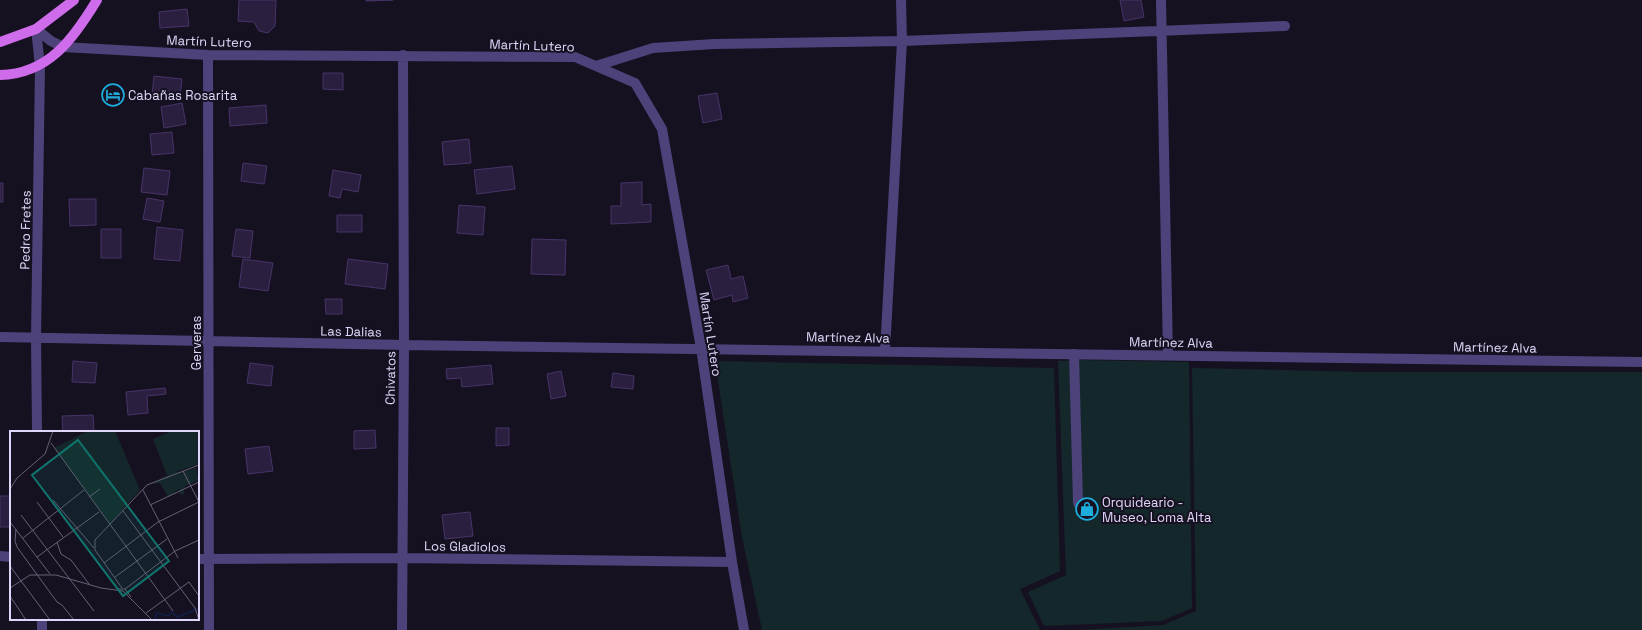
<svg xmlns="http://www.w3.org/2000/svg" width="1642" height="630" viewBox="0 0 1642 630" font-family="'Space Grotesk',sans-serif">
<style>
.green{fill:#14272a}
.building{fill:#2b1f3f;stroke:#473468}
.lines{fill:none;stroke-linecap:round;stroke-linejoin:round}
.minor{stroke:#4d427a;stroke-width:10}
.major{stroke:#cf6ceb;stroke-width:10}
.labels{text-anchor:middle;stroke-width:4;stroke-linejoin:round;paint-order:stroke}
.street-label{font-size:13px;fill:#e0d6f9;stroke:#161121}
.poi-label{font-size:13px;fill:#e0d6f9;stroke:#161121;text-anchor:start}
.inset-river{fill:none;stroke:#121c3e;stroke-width:2}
.inset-road{fill:none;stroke:#676077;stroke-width:1}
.view{fill:#0f766e;fill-opacity:0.15;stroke:#0f766e;stroke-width:2}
.inset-edge{fill:none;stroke:#e0d6f9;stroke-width:2}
</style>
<rect width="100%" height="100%" fill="#161121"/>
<!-- green -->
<path class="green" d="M1080 360 1189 362 1192 608 1162 621 1044 626 1028 592 1066 575 1058 361Z
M715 361 1054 368 1060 571 1020 589 1040 630H762L742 537Z
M1192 368 1364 372H1642V630H1079L1163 625 1196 611Z"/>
<!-- building -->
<path class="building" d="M239 0H276L275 26 268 33 259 31 254 22 238 21Z
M366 0H393L366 1Z
M1120 0H1141L1144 17 1124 21Z
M187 9 189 26 160 28 159 12Z
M323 73H343V90L323 89Z
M154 76 182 79 180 98 152 95Z
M717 93 722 119 703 123 698 96Z
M182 103 186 124 164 128 161 107Z
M266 105 267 123 230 126 229 108Z
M172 132 174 153 152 155 150 134Z
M469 139 471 163 444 165 442 142Z
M243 163 267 166 264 184 241 181Z
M512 166 515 189 477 194 474 170Z
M144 168 170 171 167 195 141 192Z
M333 170 361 175 358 192 342 189 340 198 329 196Z
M642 182V205L651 204V222L611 224V206H621V183Z
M0 183H3V202H0Z
M147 198 164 201 160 222 143 219Z
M69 199H96V225L70 226Z
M459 205 485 207 483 235 457 233Z
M337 215H362V232H337Z
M157 227 183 230 180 261 154 259Z
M101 229H121V258H101Z
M236 229 253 231 250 258 232 256Z
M532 239 566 240 565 275 531 274Z
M243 259 273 263 268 291 239 287Z
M348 259 388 264 385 289 345 284Z
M728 265 731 279 743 276 748 298 733 302 732 295 714 300 706 270Z
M325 299H342V314H326Z
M73 361 97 363 95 383 72 382Z
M250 363 273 366 271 386 247 383Z
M491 365 493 384 462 387 461 378 447 379 446 369Z
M561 371 566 396 551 399 547 374Z
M613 373 634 376 633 389 611 387Z
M165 388 166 394 147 396 148 413 128 415 126 392Z
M93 415 94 432H63L62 416Z
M496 428H509V445L496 446Z
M375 430 376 448 354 449V431Z
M269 446 273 471 248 474 245 449Z
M0 496H11V527H0Z
M470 512 473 536 445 539 442 515Z"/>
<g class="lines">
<!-- minor -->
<path class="minor" d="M1161 0 1168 355
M36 29 51 41 63 47 208 55 575 57 635 83 662 129 701 348 732 562 744 630
M36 29 40 66 36 337 37 432
M208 55 209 630
M596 66 653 48 714 44 902 41 1285 26
M0 337 404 345 1642 362
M885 351 902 41 901 0
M1074 354 1078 503
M0 556 11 557
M198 559 401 558 732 562
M42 619V630
M402 630 404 345 403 55"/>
<!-- major -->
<path class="major" d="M0 42 36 29 74 0
M0 75C49 74 74 38 97 0"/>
</g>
<!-- icons -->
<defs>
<g id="hotel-ring" transform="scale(1.15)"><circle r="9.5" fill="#161121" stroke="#1eacdd" stroke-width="1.5"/><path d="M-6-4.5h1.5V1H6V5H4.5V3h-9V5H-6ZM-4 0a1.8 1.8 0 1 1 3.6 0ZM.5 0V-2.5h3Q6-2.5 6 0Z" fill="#1eacdd"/></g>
<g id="shop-ring" transform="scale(1.15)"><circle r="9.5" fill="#161121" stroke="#1eacdd" stroke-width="1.5"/><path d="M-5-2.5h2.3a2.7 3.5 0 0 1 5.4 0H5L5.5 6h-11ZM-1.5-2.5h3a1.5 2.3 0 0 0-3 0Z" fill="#1eacdd"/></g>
</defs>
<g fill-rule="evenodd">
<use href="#hotel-ring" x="113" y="95"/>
<use href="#shop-ring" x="1087" y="509"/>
</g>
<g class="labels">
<!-- street labels -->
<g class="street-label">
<text transform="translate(209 41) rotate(2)" y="5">Martín Lutero</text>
<text transform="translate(532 45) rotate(2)" y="5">Martín Lutero</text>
<text transform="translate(25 230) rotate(-89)" y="5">Pedro Fretes</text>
<text transform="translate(351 331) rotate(1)" y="5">Las Dalias</text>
<text transform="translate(711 334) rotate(81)" y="5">Martín Lutero</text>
<text transform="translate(848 337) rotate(1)" y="5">Martínez Alva</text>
<text transform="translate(1171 342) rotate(1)" y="5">Martínez Alva</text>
<text transform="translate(196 343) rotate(-90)" y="5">Gerveras</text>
<text transform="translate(1495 347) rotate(1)" y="5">Martínez Alva</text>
<text transform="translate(390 378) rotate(-89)" y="5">Chivatos</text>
<text transform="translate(465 546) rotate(1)" y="5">Los Gladiolos</text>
</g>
<!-- poi labels -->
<g class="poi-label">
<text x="128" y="100">Cabañas Rosarita</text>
<text x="1102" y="507">Orquideario -<tspan x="1102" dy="15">Museo, Loma Alta</tspan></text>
</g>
</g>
<!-- overview -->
<g transform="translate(10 431)">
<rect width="189" height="189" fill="#161121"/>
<path d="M78 0H105L130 59 100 92 44 17ZM162 0H189V33L165 41 168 42 186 37 189 49 175 55 174 63 170 64 169 58 158 66 150 52 139 53 160 43 157 44 143 8Z" fill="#14272a"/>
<path class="inset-river" d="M144 189 147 182 158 185 162 181 168 186 189 177"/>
<path class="inset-road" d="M41 12 163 180M0 58 7 47 35 23 43 0M133 59 168 127M79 66 90 58M43 69 84 117M27 71 53 106M140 74 189 51M113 80 185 177 189 189M11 84 84 180M0 91 40 143M6 98 5 110 7 116 47 171 52 174 64 189M13 107 74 59M47 111 51 123 61 129 79 153M27 126 89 81M94 132 148 91 189 71 173 40M0 135 40 189M105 146 157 108M0 157 20 144H46L91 157 113 160 142 189M112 157 85 119V109L137 54 189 34M107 158H115L121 166M115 158 165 120 189 109M0 165 16 189M136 182 179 151 189 165"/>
<path class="view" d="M68 9 159 130 113 165 22 44Z"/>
<rect width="189" height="189" class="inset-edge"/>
</g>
</svg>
